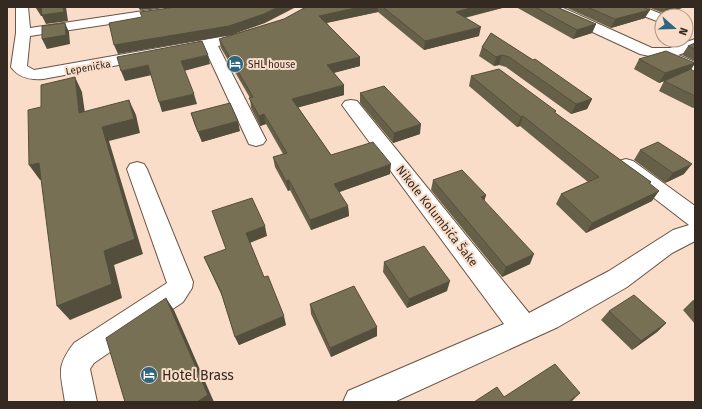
<svg xmlns="http://www.w3.org/2000/svg" width="702" height="409" viewBox="0 0 702 409" font-family="'Fira Sans',sans-serif">
<style>
.lines{fill:none;stroke-linecap:round;stroke-linejoin:round}
.minor-casing{stroke:#6b5443;stroke-width:2}
.minor{fill:#fff;fill-rule:evenodd}
.wall{fill:#676049}
.shaded-wall{fill:#544e3c}
.building{fill:#787055;stroke:#544e3c}
.labels{text-anchor:middle;stroke-width:4;stroke-linejoin:round;paint-order:stroke}
.far-poi-label{font-size:10px;fill:#342a22;stroke:#f9ddc8;text-anchor:start}
.far-street-label{font-size:10px;fill:#342a22;stroke:#f9ddc8}
.street-label{font-size:12px;fill:#342a22;stroke:#f9ddc8}
.near-poi-label{font-size:14px;fill:#342a22;stroke:#f9ddc8;text-anchor:start}
</style>
<rect width="100%" height="100%" fill="#f9ddc8"/>
<g class="lines">
<!-- minor casing -->
<g class="minor-casing">
<path id="minor" d="M16 7H28L30 28 170 7 177 11 170 15 30 36 27 66 34 70 249 32 254 33 256 36 254 39 218 46 266 140 263 144 256 146 249 144 205 49 43 79C30 80 19 78 11 67L16 33Z
M544 7H561L652 48H670L695 39V49L678 55 695 62V73L659 58 640 54 545 10Z
M627 7H644L666 16H662V23L628 10Z
M351 100 357 101 529 313 609 271 673 230 689 225 619 171 616 166 619 161 626 159 633 161 695 206V241L672 253 627 287 558 327 394 402H343L348 391 504 324 342 105 345 101Z
M137 162 144 164 147 169 193 282 192 288 183 302 94 363 90 369 97 402H65C61 373 55 368 74 343L167 283 127 169 130 164Z"/>
</g>
<!-- minor -->
<use href="#minor" class="minor"/>
</g>
<!-- wall -->
<path class="wall" d="M306 7H506L465 18 479 36 424 50 378 12 327 23 360 66 334 73 344 85V95L298 107 331 155 390 174 339 192 348 206 349 216 311 230 290 190 288 191 275 167 273 157 283 154 266 124 260 126 251 108 250 98 221 48 219 39 284 19Z
M516 7H557L596 24 592 33 573 39Z
M565 7H643L645 18 611 28Z
M648 7H686L663 13Z
M491 33 592 99 587 109 571 114 506 67 499 65 494 66 479 56 482 47Z
M695 43V61L682 55 688 46Z
M639 59 695 63 691 70 695 72V107L693 108 659 91 664 81 659 83 634 69Z
M471 76 556 111 555 113 651 182 650 184 652 201 586 233 556 204 561 194 588 182 520 126 517 127 469 86Z
M360 93 420 134 393 143 360 103Z
M191 113 240 131 202 142 194 123Z
M640 150 684 174 665 183 634 160Z
M433 180 486 195 484 201 530 264 502 277 431 190Z
M267 236 250 243 264 277 286 325 239 345 235 337 222 296 204 257 226 249Z
M384 262 447 291 407 308 383 272Z
M693 300H695V324L683 310Z
M310 304 377 336 331 357 311 314Z
M609 311 666 323 657 332 632 350 601 320Z"/>
<!-- shaded-wall -->
<path class="shaded-wall" d="M41 7H66L68 21 46 24 42 16H41L36 8Z
M138 7H170L140 10Z
M278 7H296L265 23 231 35 118 54 114 45Z
M360 7H378V12L320 24 319 16Z
M474 7H506L454 20 456 12Z
M667 7H686L663 13Z
M650 10 645 18 611 28 615 19Z
M65 23 69 32 70 44 47 49 42 39Z
M596 24 592 33 573 39 577 30Z
M481 27 479 36 424 50 425 41Z
M208 55 210 64 184 71 181 61Z
M502 55 499 65 494 66 496 57Z
M360 57V66L328 74 327 65Z
M695 63 689 72 659 83 665 73Z
M148 65 152 75 125 81 121 71Z
M75 77 82 92 87 127 79 113Z
M344 85V95L293 109 292 99Z
M194 94 197 104 162 112 159 102Z
M592 99 587 109 571 114 576 104Z
M129 100 136 115 140 133 109 141 143 254 114 265 122 298 70 320 57 306 104 251 102 127Z
M264 114 266 124 260 126 259 116Z
M523 116 520 126 517 127 521 117Z
M238 121 240 131 202 142 198 132Z
M421 124 420 134 393 143 394 133Z
M39 163 50 178 40 180 29 165Z
M391 164 390 174 334 194V184Z
M692 164 684 174 665 183 673 173Z
M289 180 290 190 288 191 286 181Z
M659 191 652 201 586 233 592 223Z
M486 195 483 205 481 197Z
M348 206 349 216 311 230 310 220Z
M265 226 267 236 248 243 246 233Z
M534 254 530 264 502 277 506 267Z
M450 281 447 291 407 308 409 299Z
M166 298 174 310 214 402H197Z
M284 316 286 325 239 345 235 337Z
M666 323 657 332 632 350 641 341Z
M377 327V336L331 357 330 348Z
M580 393 571 402H568Z"/>
<!-- building -->
<path class="building" d="M36 7H63L64 12 42 15 41 7 36 8Z
M176 7H278L264 14 229 26 114 45 109 23 142 17 140 12Z
M306 7H360L319 16 360 57 327 65 344 85 292 99 331 155 373 142 391 164 334 184 348 206 310 220 289 180 286 181 273 157 287 153 264 114 259 116 249 98 253 97 219 39 284 19Z
M383 7H474L456 12 481 27 425 41Z
M535 7H557L596 24 577 30Z
M587 7H643L650 10 615 19Z
M65 23 66 35 42 39V26Z
M491 33 533 60 535 59 592 99 576 104 509 57 502 55 496 57 482 47Z
M202 41 208 55 181 61 194 94 159 102 148 65 121 71 117 57Z
M695 43V49L688 46Z
M666 51 695 63 665 73 639 59Z
M499 69 556 111 554 112 651 182 649 183 659 191 592 223 561 194 599 177 523 116 521 117 471 76Z
M691 69 695 72V96L664 81Z
M75 77 79 113 129 100 134 119 102 127 135 239 104 251 112 284 57 306 39 163 29 165 28 110 41 107V85Z
M384 86 421 124 394 133 360 93Z
M230 103 238 121 198 132 191 113Z
M658 142 692 164 673 173 640 150Z
M462 170 486 195 481 197 534 254 506 267 433 180Z
M252 198 265 226 246 233 264 277 268 276 284 316 235 337 221 292 204 257 226 249 212 211Z
M424 246 450 281 409 299 384 262Z
M354 286 377 327 330 348 310 304Z
M634 295 666 323 641 341 609 311Z
M166 298 208 395 197 402H125L106 338Z
M555 364 580 393 568 402H474L497 387 504 397Z"/>
<!-- icons -->
<defs>
<g id="hotel-disc" transform="scale(0.9)"><circle r="9.5" fill="#2e6580" stroke="#f9ddc8"/><path d="M-6-4.5h1.5V1H6V5H4.5V3h-9V5H-6ZM-4 0a1.8 1.8 0 1 1 3.6 0ZM.5 0V-2.5h3Q6-2.5 6 0Z" fill="#fff"/></g>
</defs>
<g fill-rule="evenodd">
<use href="#hotel-disc" x="235" y="64"/>
<use href="#hotel-disc" x="149" y="375"/>
</g>
<g class="labels">
<!-- far-poi labels -->
<g class="far-poi-label">
<text x="248" y="68">SHL house</text>
</g>
<!-- far-street labels -->
<g class="far-street-label">
<text transform="translate(88 67) rotate(-10)" y="4">Lepenička</text>
</g>
<!-- street labels -->
<g class="street-label">
<text transform="translate(437 216) rotate(52)" y="4">Nikole Kolumbića Šake</text>
</g>
<!-- near-poi labels -->
<g class="near-poi-label">
<text x="162" y="380">Hotel Brass</text>
</g>
</g>
<!-- border -->
<rect width="702" height="409" fill="none" stroke="#342a22" stroke-width="16"/>
<!-- north arrow -->
<g transform="translate(674 28) rotate(110)"><circle r="19" fill="#f9ddc8" stroke="#aa9586"/>
<path d="M0-3L7 15L0 10L-7 15Z" fill="#2e6580"/>
<text y="-6" font-size="11" font-weight="bold" text-anchor="middle" fill="#342a22">N</text>
</g>
</svg>
